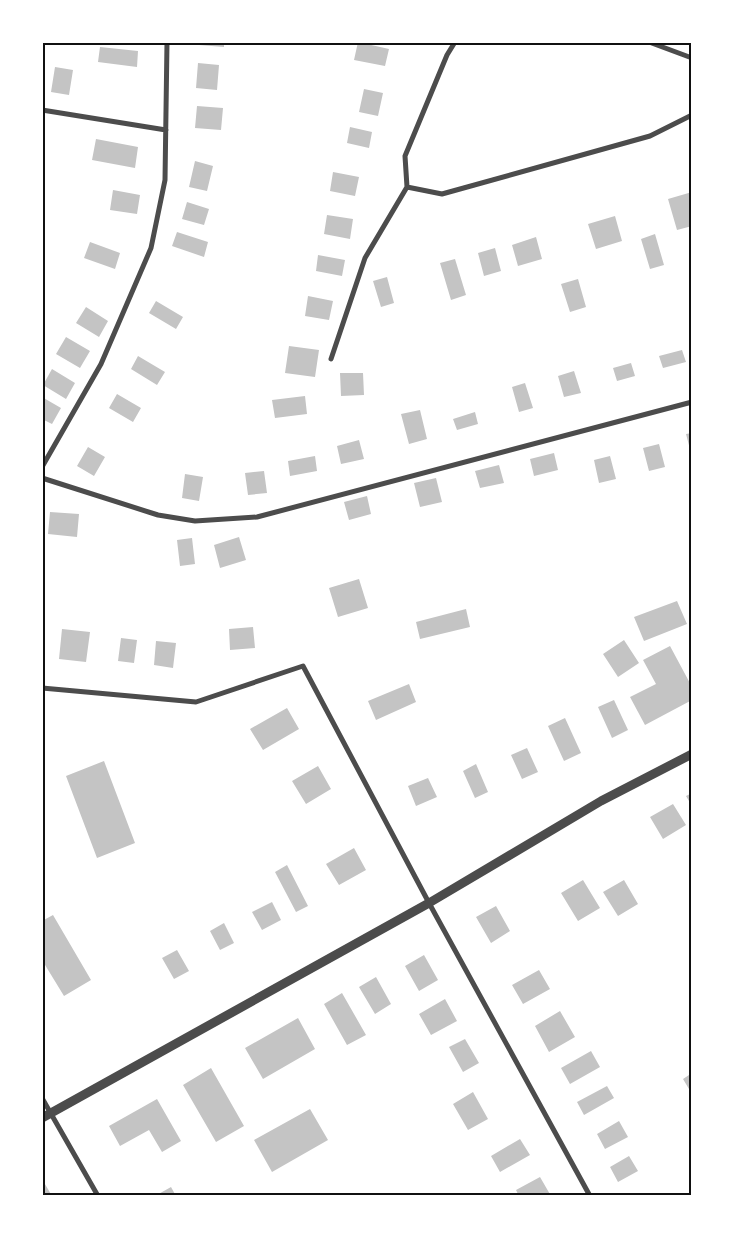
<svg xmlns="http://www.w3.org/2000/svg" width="734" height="1238" viewBox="0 0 734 1238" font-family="'Exo 2',sans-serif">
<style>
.building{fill:#c4c4c4}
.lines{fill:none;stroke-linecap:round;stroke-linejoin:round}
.minor{stroke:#4c4c4c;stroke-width:5}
.tertiary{stroke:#4c4c4c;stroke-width:9}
.neatline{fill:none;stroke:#111;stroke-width:2}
</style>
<rect width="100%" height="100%" fill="#fff"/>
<!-- building -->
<path class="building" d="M199 42H224V47L199 45Z
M358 42 389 49 385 66 354 60Z
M100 47 138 51 137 67 98 62Z
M198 63 219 65 217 90 196 88Z
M55 67 73 70 69 95 51 92Z
M364 89 383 93 378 116 359 112Z
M197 106 223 108 221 130 195 128Z
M350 127 372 132 369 148 347 143Z
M96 139 138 147 135 168 92 160Z
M195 161 213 166 207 191 189 187Z
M333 172 359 177 355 196 330 191Z
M113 190 140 195 137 214 110 210Z
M692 192V226L677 230 668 199Z
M187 202 209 209 204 225 182 219Z
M327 215 353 219 350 239 324 234Z
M615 216 622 241 596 249 588 224Z
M177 232 208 242 204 257 172 246Z
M655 234 664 265 650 269 641 239Z
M536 237 542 259 518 266 512 245Z
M90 242 120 253 115 269 84 258Z
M495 248 501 271 484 276 478 253Z
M318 255 345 260 342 276 316 271Z
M455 259 466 295 451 300 440 263Z
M387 277 394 303 381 307 373 281Z
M578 279 586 307 570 312 561 284Z
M308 296 333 301 329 320 305 316Z
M156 301 183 317 176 329 149 313Z
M86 307 108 321 99 337 76 323Z
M66 337 90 351 80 368 56 354Z
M289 346 319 350 315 377 285 373Z
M682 350 686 362 663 368 659 356Z
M138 356 165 372 157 385 131 369Z
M631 363 635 376 617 381 613 368Z
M52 369 75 383 66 399 43 385Z
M574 371 581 393 564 397 558 376Z
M340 373H363L364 395 341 396Z
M525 383 533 408 519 412 512 387Z
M117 394 141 408 133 422 109 408Z
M305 396 307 414 275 418 272 400Z
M42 397 61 408 52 424 42 419Z
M420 410 427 439 409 444 401 414Z
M475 412 478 424 457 430 453 419Z
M692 433V453H691L686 434Z
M359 440 364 459 341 464 337 446Z
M659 444 665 467 649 471 643 448Z
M88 447 105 457 94 476 77 466Z
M554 453 558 470 534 476 530 459Z
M315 456 317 471 290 476 288 461Z
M610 456 616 479 599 483 594 460Z
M499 465 504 483 480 488 475 471Z
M264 471 267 493 248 495 245 473Z
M185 474 203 477 199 501 182 498Z
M436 478 442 502 420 507 414 483Z
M367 496 371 514 349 520 344 502Z
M50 512 79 514 77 537 48 534Z
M239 537 246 560 220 568 214 545Z
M192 538 195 564 180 566 177 540Z
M359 579 368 608 338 617 329 588Z
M677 601 687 624 644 641 634 617Z
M466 609 470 627 420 639 416 622Z
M253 627 255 648 230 650 229 629Z
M62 629 90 632 86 662 59 659Z
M121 638 137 640 134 663 118 661Z
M624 640 639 663 618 677 603 654Z
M156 641 176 643 173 668 154 665Z
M670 646 692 687V700L645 725 630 697 656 684 643 660Z
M409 684 416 702 376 720 368 701Z
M614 700 628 730 612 738 598 707Z
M287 708 299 729 263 750 250 729Z
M565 718 581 753 564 761 548 726Z
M527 748 538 772 522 779 511 755Z
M104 761 135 843 97 858 66 776Z
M476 764 488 792 475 798 463 771Z
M318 766 331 789 306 804 292 781Z
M428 778 437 797 416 806 408 786Z
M692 793V806L686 796Z
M673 804 686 825 663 839 650 817Z
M354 848 366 870 339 885 326 864Z
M287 865 308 906 296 912 275 872Z
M583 880 600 908 578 921 561 893Z
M624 880 638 904 618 916 603 892Z
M272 902 281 920 262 930 252 912Z
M496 906 510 931 491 943 476 917Z
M53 915 91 980 64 996 42 960V921Z
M224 923 234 943 220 950 210 931Z
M177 950 189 971 174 979 162 958Z
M424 955 438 980 419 991 405 966Z
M539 970 550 989 523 1004 512 985Z
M376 977 391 1004 375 1014 359 987Z
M342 993 366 1035 347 1045 324 1004Z
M445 999 457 1021 431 1035 419 1014Z
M560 1011 575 1037 549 1052 535 1026Z
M298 1018 315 1049 263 1079 245 1048Z
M465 1039 479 1063 463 1072 449 1047Z
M591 1051 600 1067 570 1084 561 1068Z
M211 1068 244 1126 216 1142 183 1085Z
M692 1073V1094L683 1079Z
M607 1086 614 1098 584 1115 577 1102Z
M473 1092 488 1119 468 1130 453 1104Z
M157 1099 181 1141 162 1152 149 1130 120 1146 109 1126Z
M310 1109 328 1140 272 1172 254 1140Z
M619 1121 628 1137 605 1149 597 1134Z
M520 1139 530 1155 500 1172 491 1156Z
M629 1156 638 1171 618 1182 610 1167Z
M540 1177 551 1196H519L516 1190Z
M42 1179 52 1196H42Z
M171 1187 176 1196H155Z"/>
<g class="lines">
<!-- minor -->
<path class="minor" d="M649 42 692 58
M42 110 166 130
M407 187 442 194 650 136 692 115
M331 359 365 258 407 187 405 156 447 55 455 42
M42 467 101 364 151 248 165 180 167 42
M42 478 158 515 195 521 257 517 692 402
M42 688 196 702 303 666 429 903 590 1196
M42 1098 98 1196"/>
<!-- tertiary -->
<path class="tertiary" d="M42 1118 429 903 601 801 692 754"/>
</g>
<!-- border -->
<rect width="734" height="1238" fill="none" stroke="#ffffff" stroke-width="88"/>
<rect x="44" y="44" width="646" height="1150" class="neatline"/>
</svg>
